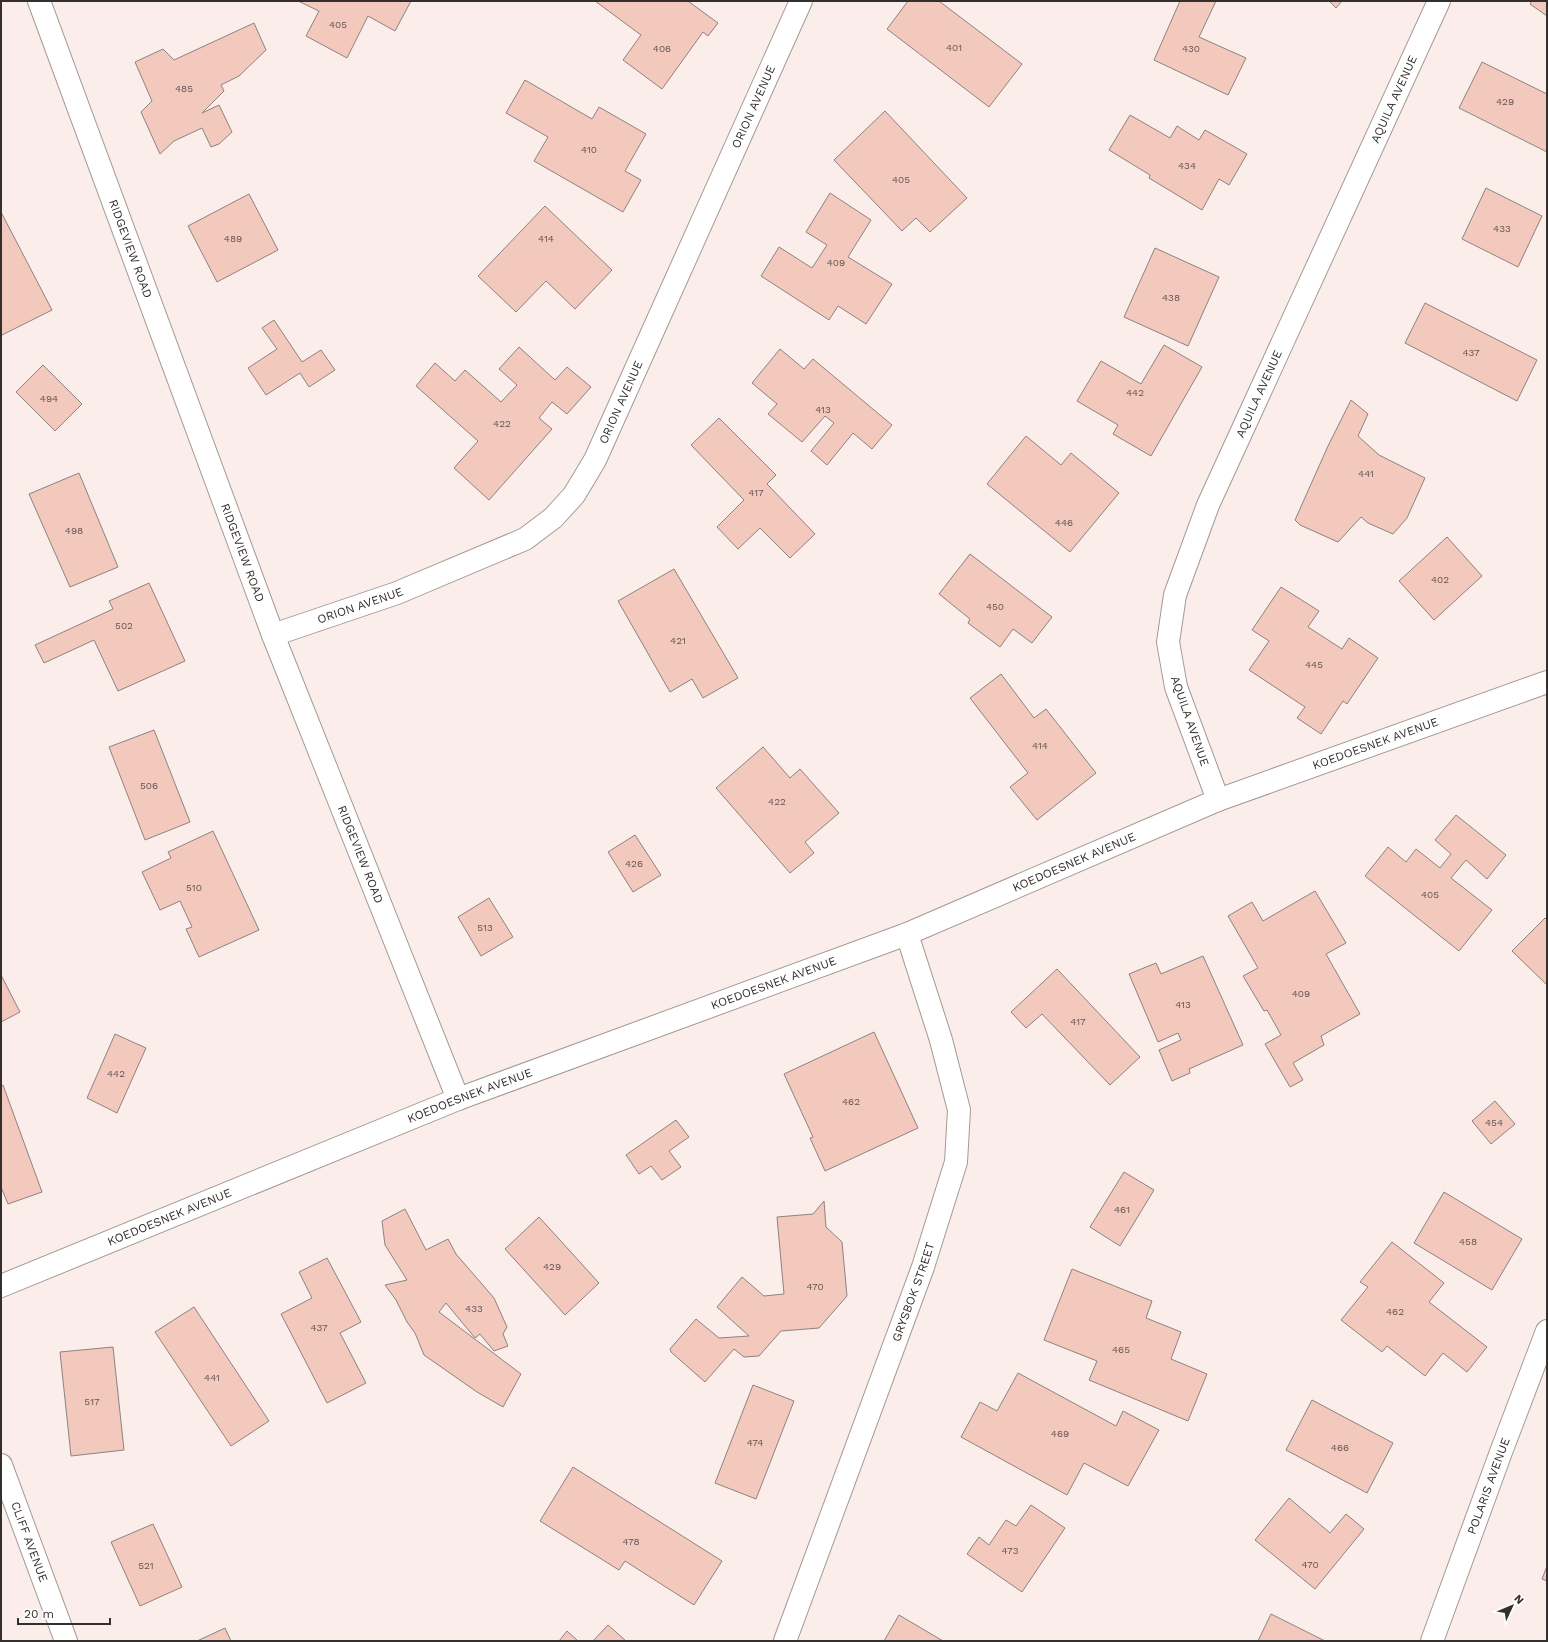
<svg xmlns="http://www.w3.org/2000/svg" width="1548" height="1642" viewBox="0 0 1548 1642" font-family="'Work Sans',sans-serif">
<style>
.building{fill:#f3c8bd;stroke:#8e827f}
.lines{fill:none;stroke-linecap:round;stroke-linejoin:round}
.minor-casing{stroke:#a49996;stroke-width:24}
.minor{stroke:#fff;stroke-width:22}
.labels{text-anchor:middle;stroke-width:3.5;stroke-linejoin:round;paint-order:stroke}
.number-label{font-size:10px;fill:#635551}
.street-label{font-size:12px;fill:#332f2d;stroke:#fff}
</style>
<rect width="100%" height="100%" fill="#fbeeea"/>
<!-- building -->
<path class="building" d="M298 1H411L395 31 368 16 347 58 306 36 319 11Z
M595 1H688L718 23 708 36 703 32 662 89 623 60 641 35Z
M908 1H939L1022 64 989 107 887 29Z
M1180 1H1216L1199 37 1246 58 1228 95 1154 60Z
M1329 1H1342L1336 8Z
M1532 1H1547V16L1530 4Z
M254 23 266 50 239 76 221 85 224 91 202 113 219 105 232 132 219 144 211 147 202 128 174 141 160 154 141 112 152 101 135 62 163 49 174 60Z
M1482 62 1547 94V152L1459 108Z
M525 80 592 119 599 107 646 134 625 171 641 180 623 212 534 161 548 137 506 113Z
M885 111 967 198 930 232 916 218 902 231 834 160Z
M1130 115 1170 138 1177 126 1199 140 1205 130 1247 154 1229 185 1219 179 1202 210 1149 178 1150 175 1109 150Z
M1486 188 1542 216 1518 267 1462 239Z
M830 193 871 220 848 257 892 284 866 324 838 306 829 320 761 276 779 247 812 268 827 245 806 232Z
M249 194 278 250 217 282 188 226Z
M545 206 612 270 575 309 546 281 516 312 478 276Z
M1 212 52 310 2 335 1 333Z
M1155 248 1219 277 1188 346 1124 317Z
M1425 303 1537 360 1517 401 1405 343Z
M274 320 302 362 321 350 335 370 309 387 300 373 266 395 248 368 277 349 262 328Z
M1164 345 1202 367 1151 456 1113 434 1118 425 1077 401 1101 361 1141 384Z
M519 347 555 380 567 367 591 387 567 414 552 402 539 418 552 429 489 500 454 468 478 441 416 386 435 363 455 381 465 370 501 402 517 385 499 369Z
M780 349 804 369 813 359 892 425 872 449 853 433 827 465 811 451 834 423 825 416 802 442 768 414 777 404 752 383Z
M43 365 82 404 55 431 16 392Z
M1351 400 1368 414 1358 436 1379 455 1425 478 1407 518 1393 534 1368 523 1361 517 1338 542 1300 525 1295 520 1328 446Z
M719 418 776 475 767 484 815 534 790 558 760 528 738 549 717 527 744 500 691 445Z
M1026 436 1061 465 1071 453 1119 493 1070 552 987 484Z
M79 473 118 567 70 587 29 494Z
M1447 537 1482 576 1434 620 1399 581Z
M970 554 1052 617 1032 643 1013 629 1000 647 968 623 970 619 939 594Z
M674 569 738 678 703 698 692 679 670 692 618 601Z
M149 583 185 661 118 691 94 640 44 663 35 645 113 609 109 601Z
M1281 587 1319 611 1308 627 1342 649 1349 638 1378 658 1347 704 1343 701 1321 734 1297 718 1305 707 1249 670 1269 641 1252 630Z
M1001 674 1034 718 1046 709 1096 773 1037 820 1010 787 1028 773 970 698Z
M154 730 190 822 145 840 109 747Z
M763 747 790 778 800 769 839 813 805 842 814 853 790 873 716 788Z
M1456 815 1506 855 1487 879 1466 860 1451 878 1492 910 1459 951 1365 876 1388 847 1406 862 1416 849 1440 868 1451 854 1435 840Z
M213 831 259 930 199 957 186 929 192 927 180 901 160 910 142 872 171 858 168 852Z
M635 835 661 875 633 892 608 852Z
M1315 891 1346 943 1326 954 1360 1014 1321 1036 1324 1045 1293 1063 1303 1080 1290 1087 1265 1044 1281 1035 1267 1010 1264 1011 1243 976 1258 968 1228 916 1252 902 1263 921Z
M489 898 513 937 481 956 458 917Z
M1545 918 1547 920V985L1512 951Z
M1203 956 1243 1045 1189 1069 1190 1073 1172 1081 1159 1050 1181 1040 1178 1033 1158 1042 1129 974 1156 963 1161 974Z
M1057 969 1140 1057 1110 1085 1042 1014 1026 1028 1011 1012Z
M1 975 20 1012 1 1022Z
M874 1032 918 1128 825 1171 810 1138 813 1137 784 1074Z
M115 1034 146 1048 117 1113 87 1098Z
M3 1085 42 1192 8 1204 1 1187V1086Z
M1495 1101 1515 1124 1491 1144 1472 1121Z
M676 1120 689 1137 669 1151 681 1167 662 1180 651 1166 639 1174 626 1155Z
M1124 1172 1154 1190 1120 1246 1090 1227Z
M1444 1192 1522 1239 1492 1290 1414 1243Z
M824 1201 826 1227 842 1242 847 1296 819 1328 781 1331 759 1356 744 1357 734 1349 705 1382 671 1352 670 1349 696 1319 719 1338 749 1336 717 1307 742 1277 764 1296 784 1294 777 1217 813 1214Z
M405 1209 426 1250 448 1239 456 1254 494 1298 507 1327 503 1334 508 1346 494 1351 480 1334 475 1338 446 1303 439 1312 521 1374 503 1407 477 1392 424 1355 415 1333 407 1322 396 1300 385 1285 407 1280 385 1245 382 1221Z
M539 1217 599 1283 565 1315 505 1249Z
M1392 1242 1444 1283 1429 1302 1487 1347 1467 1372 1443 1353 1425 1376 1387 1346 1382 1352 1341 1320 1368 1287 1360 1282Z
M327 1258 361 1322 340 1333 366 1383 327 1403 281 1314 312 1298 299 1272Z
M1072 1269 1152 1301 1146 1318 1181 1332 1171 1359 1207 1374 1188 1421 1089 1380 1097 1361 1044 1340Z
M194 1307 269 1421 231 1446 155 1332Z
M113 1347 124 1450 71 1456 60 1352Z
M1018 1373 1116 1426 1123 1411 1159 1430 1128 1486 1084 1463 1067 1495 961 1437 980 1402 997 1411Z
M753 1385 794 1401 756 1499 715 1483Z
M1312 1400 1393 1443 1367 1493 1286 1450Z
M573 1467 722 1561 694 1605 625 1561 619 1570 540 1521Z
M1289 1498 1330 1533 1346 1514 1364 1529 1315 1589 1255 1540Z
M1031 1505 1065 1528 1022 1592 967 1554 979 1537 989 1545 1006 1520 1016 1526Z
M153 1524 182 1587 140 1606 111 1542Z
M1547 1566V1581L1542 1579Z
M1271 1614 1325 1641H1258Z
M899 1615 943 1641H884Z
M608 1625 626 1641H593Z
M225 1628 231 1641H197Z
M567 1631 578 1641H559Z"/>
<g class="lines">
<!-- minor casing -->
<g class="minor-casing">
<g id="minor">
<path id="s1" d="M39 1 273 635 458 1099"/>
<path id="s2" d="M273 635 397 593 525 539 553 518 574 495 595 460 801 1"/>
<path id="s3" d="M1218 800 1176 687 1168 642 1175 595 1208 505 1439 1"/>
<path id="s4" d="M1 1286 458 1099 907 934 1218 800 1547 682"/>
<path id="s5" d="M1 1465 66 1641"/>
<path id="s6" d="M785 1641 923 1267 956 1162 959 1110 941 1040 907 934"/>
<path id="s7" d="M1432 1641 1501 1452 1547 1331"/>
</g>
</g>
<!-- minor -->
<use href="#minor" class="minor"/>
</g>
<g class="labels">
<!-- number labels -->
<g class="number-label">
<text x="338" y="28">405</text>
<text x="954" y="51">401</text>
<text x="662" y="52">406</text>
<text x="1191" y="52">430</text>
<text x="184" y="92">485</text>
<text x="1505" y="105">429</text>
<text x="589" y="153">410</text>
<text x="1187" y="169">434</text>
<text x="901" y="183">405</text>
<text x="1502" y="232">433</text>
<text x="233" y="242">489</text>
<text x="546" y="242">414</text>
<text x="836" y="266">409</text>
<text x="1171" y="301">438</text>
<text x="1471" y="356">437</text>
<text x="1135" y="396">442</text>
<text x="49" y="402">494</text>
<text x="823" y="413">413</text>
<text x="502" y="427">422</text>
<text x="1366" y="477">441</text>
<text x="756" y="496">417</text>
<text x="1064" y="526">446</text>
<text x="74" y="534">498</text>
<text x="1440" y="583">402</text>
<text x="995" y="610">450</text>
<text x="124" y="629">502</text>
<text x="678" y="644">421</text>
<text x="1314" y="668">445</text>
<text x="1040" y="749">414</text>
<text x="149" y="789">506</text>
<text x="777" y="805">422</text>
<text x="634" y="867">426</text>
<text x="194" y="891">510</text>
<text x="1430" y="898">405</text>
<text x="485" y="931">513</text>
<text x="1301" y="997">409</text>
<text x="1183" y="1008">413</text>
<text x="1078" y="1025">417</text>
<text x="116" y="1077">442</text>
<text x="851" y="1105">462</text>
<text x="1494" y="1126">454</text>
<text x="1122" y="1213">461</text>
<text x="1468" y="1245">458</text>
<text x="552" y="1270">429</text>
<text x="815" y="1290">470</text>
<text x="474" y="1312">433</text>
<text x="1395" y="1315">462</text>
<text x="319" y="1331">437</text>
<text x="1121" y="1353">465</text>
<text x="212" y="1381">441</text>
<text x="92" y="1405">517</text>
<text x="1060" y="1437">469</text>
<text x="755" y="1446">474</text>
<text x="1340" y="1451">466</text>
<text x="631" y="1545">478</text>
<text x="1010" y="1554">473</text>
<text x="1310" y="1568">470</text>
<text x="146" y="1569">521</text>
</g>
<!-- street labels -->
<g class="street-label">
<text dy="4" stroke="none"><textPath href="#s3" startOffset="756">AQUILA AVENUE</textPath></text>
<text dy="4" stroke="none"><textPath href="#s2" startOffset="764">ORION AVENUE</textPath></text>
<text dy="4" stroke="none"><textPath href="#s1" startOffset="264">RIDGEVIEW ROAD</textPath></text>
<text dy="4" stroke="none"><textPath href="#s3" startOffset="432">AQUILA AVENUE</textPath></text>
<text dy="4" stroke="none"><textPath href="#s2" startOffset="440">ORION AVENUE</textPath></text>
<text dy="4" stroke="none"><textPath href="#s1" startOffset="588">RIDGEVIEW ROAD</textPath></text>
<text dy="4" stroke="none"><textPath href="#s2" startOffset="92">ORION AVENUE</textPath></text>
<text transform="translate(1190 721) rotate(71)" y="4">AQUILA AVENUE</text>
<text dy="4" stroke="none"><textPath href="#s4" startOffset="1478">KOEDOESNEK AVENUE</textPath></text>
<text dy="4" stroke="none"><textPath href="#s1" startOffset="912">RIDGEVIEW ROAD</textPath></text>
<text dy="4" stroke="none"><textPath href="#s4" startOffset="1154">KOEDOESNEK AVENUE</textPath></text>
<text dy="4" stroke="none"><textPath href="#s4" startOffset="830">KOEDOESNEK AVENUE</textPath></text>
<text dy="4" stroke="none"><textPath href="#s4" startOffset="506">KOEDOESNEK AVENUE</textPath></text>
<text dy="4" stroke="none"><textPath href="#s4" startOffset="182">KOEDOESNEK AVENUE</textPath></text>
<text dy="4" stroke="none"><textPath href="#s6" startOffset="372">GRYSBOK STREET</textPath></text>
<text dy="4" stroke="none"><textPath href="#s7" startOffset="165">POLARIS AVENUE</textPath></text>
<text dy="4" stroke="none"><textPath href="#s5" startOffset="82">CLIFF AVENUE</textPath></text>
</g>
</g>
<!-- border -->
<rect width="1548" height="1642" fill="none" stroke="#332f2d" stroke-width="4"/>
<!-- north arrow -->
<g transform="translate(1512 1606) rotate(46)" stroke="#ffffff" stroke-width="3" paint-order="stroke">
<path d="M0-3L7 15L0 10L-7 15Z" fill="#332f2d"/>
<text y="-6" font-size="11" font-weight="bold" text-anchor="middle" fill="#332f2d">N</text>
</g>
<!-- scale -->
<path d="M18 1618v6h92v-6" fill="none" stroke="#332f2d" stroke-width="2"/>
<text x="24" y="1618" font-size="12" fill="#332f2d" stroke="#ffffff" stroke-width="3" paint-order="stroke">20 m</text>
</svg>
